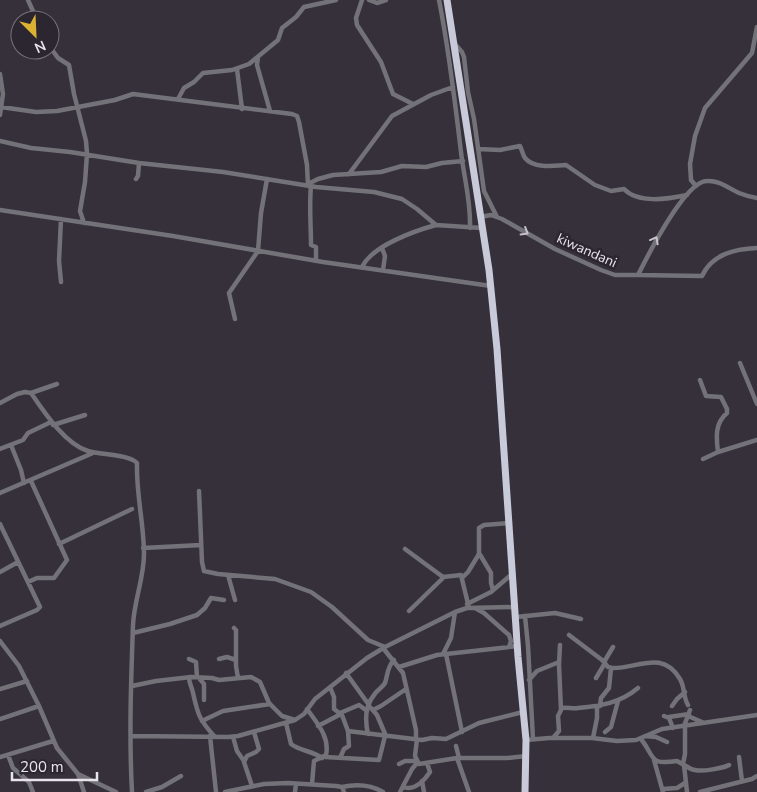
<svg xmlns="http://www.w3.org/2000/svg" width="757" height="792" viewBox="0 0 757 792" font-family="'Nunito Sans',sans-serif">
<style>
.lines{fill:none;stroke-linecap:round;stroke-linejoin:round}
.minor{stroke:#727278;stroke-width:4.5}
.highway{stroke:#c9cad9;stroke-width:7}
.oneway{stroke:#c5c2c8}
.labels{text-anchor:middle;stroke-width:5;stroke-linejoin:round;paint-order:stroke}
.street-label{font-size:14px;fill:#e8e4eb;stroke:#2c2630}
</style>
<rect width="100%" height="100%" fill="#36303b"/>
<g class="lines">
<!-- minor -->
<path class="minor" d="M28 0 37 20
M362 0 356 18 357 25 381 62 393 94 413 104
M369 0 377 3 386 0
M439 0C449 50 455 101 461 152 464 178 471 201 470 228
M454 43 462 52 464 57 468 92 474 119 484 191 497 217
M50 47 58 58 69 65 74 94 86 141 87 154 85 182 80 211 84 223
M258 57 257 65 270 111
M237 69 242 109
M0 74 3 94 0 115
M178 99 184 88 194 82 203 73 232 70 249 64 278 40 282 28 296 17 304 7 336 0
M1 107 36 112 57 111 115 100 133 94 292 114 297 116 299 122 307 165 308 186
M0 141 31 148 70 152 139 163 223 172 316 187 374 192 402 199 417 209 436 225 482 228
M478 149 500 150 520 146C522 150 523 155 525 158 534 169 554 166 566 165L595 185 611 191 624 189C638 204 668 199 687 195
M349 174 392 116 431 95 453 87
M136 179 138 176 139 163
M308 184 318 179 333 175 381 172 402 166 426 167 442 163 463 161
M311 186C309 206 311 225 311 245L316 247V261
M696 186 691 180 690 164 695 136 705 108 752 53 757 27
M0 210 173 236 323 262 491 286
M480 217 491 215 502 219 555 249 601 270 615 275H638C647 257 685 181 707 181 719 180 728 188 739 193 744 195 751 197 757 198
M61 219 59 261 61 282
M382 248 385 256 383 270
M362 267C372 246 414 231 436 225
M638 275 702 276C712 254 735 249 757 248
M235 319 229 293 258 251 261 213 267 179
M740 363 757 404
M700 380 706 396 721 397 727 409V413C715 423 716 437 718 452
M31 393C44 412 65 444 88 451 101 455 128 454 137 463 136 494 144 524 144 554 144 578 134 601 133 625 131 680 129 737 132 792
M0 403 17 394 25 392 31 393 57 384
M53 425 85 415
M11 445 21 470 24 483
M0 449 23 440 28 433 51 422
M703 459 718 452 757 440
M199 491 202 562 204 571 218 574 275 579 311 592 332 607 368 640 385 647
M0 493 93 453
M0 524 40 607 37 610 0 626
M59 544 132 509
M143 548 201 545
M405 549 443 577 461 575 469 608
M479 553 491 573V583L493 590
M0 572 18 562
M228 575 235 600
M462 578 468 572 479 554V528L484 525 510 523
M28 582 37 578H54L67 560 31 481
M467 604 491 592 512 574
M475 608 484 613 509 635 511 641 509 647
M409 611 444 577
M525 616 528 646 533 739
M516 617 555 613 581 619
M234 628 236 630V666L238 678
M133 633 170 624 197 615 205 608 211 598 224 600
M569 635 602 660 608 667 612 668C637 669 662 649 680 679 685 687 683 697 688 705
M0 641 19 666 39 706 57 748 78 774 116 792
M560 645 559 665 561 710
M383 648 403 673 416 730V739
M443 654 451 638 455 612
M446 654 462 732
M189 659 196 662 197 677
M219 659 227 657 236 660
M604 662 613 647
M399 667 437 655 518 646
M346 673 369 705
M189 677C189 684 192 687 193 693 198 715 199 719 214 736
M199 678 204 684V700
M596 678 605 663
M529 680 537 671 559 662
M132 686 156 681 191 677 212 678 219 680 251 677 260 682 269 703 282 716 295 720
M330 687 334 697V709L342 715 348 731 422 740 432 738 446 739 479 723 523 712
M0 689 27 681
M600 706 601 698 609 688 611 668
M672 706 677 699 685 692
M371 708 377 715 386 736
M307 709C317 723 330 737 326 755L314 761 312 784
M373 710 381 706 406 689
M340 713 359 705 367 711
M664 716 669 718 673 728
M688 716 702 722
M669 717 689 714
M0 719 39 706
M202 721 223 711 270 704
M286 723 291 744C300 751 313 751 322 758
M318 726 341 714
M684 726 690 710
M605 732 611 727 618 701
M368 734C365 721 365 706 374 695 377 690 382 688 385 683 388 674 387 667 394 660
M131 736 228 737 238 736 295 720 304 714 315 699 367 658 385 647 455 612 467 608 515 607
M210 736 216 792
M645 736 656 737 667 742
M233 737 237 751 244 761
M553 738 559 731 558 716 562 708C568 707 572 709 578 708 601 706 620 703 638 688
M593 738 597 718V706
M417 739 415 756 419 764 457 758H507L526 756
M641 739C656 758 648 765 677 761L684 765 687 792
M526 740 549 738H592L617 741 636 740 662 729 757 715
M456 746 459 758
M8 755 13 768 29 782 33 792
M0 757 53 741
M325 757 379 760 385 736
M739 757 742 781
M340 758 344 749 349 746 348 731
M457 758 469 792
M654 760 663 792
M399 764 405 761H416
M683 764 685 754V726
M684 765C688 767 691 770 695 770 702 772 724 768 729 765
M78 774 84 792
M422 781 424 792
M252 786 244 762 247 756 256 752 259 749 254 732
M342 787C356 784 371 785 383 792
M403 787C414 791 424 781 430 772L427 763
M663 789 677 788 685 783
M146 792 162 787 181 776
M225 792 264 784 288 783 336 786 342 787 344 792
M295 792 296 784
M400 792 412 769 417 763
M700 792 752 779 757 776"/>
<!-- highway -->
<path class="highway" d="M447 0 489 270 497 349 518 657 526 740 525 792"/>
</g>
<!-- one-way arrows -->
<defs><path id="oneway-chevron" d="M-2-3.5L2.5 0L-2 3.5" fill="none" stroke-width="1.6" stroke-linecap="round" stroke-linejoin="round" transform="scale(1.25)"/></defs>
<g class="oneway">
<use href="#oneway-chevron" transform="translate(525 232) rotate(31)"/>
<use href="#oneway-chevron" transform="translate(655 240) rotate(-61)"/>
</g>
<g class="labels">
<!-- street labels -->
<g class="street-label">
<text transform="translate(587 250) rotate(24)" y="5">kiwandani</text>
</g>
</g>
<!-- north arrow -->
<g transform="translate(35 35) rotate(156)"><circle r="24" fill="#2c2630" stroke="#77727b"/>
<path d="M0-4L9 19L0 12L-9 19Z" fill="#dcb233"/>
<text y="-8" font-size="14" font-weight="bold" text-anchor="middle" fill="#e8e4eb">N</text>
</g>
<!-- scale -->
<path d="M12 772v8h85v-8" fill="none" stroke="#e8e4eb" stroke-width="2.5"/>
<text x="20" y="772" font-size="15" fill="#e8e4eb" stroke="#2c2630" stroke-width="4" paint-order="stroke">200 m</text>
</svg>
